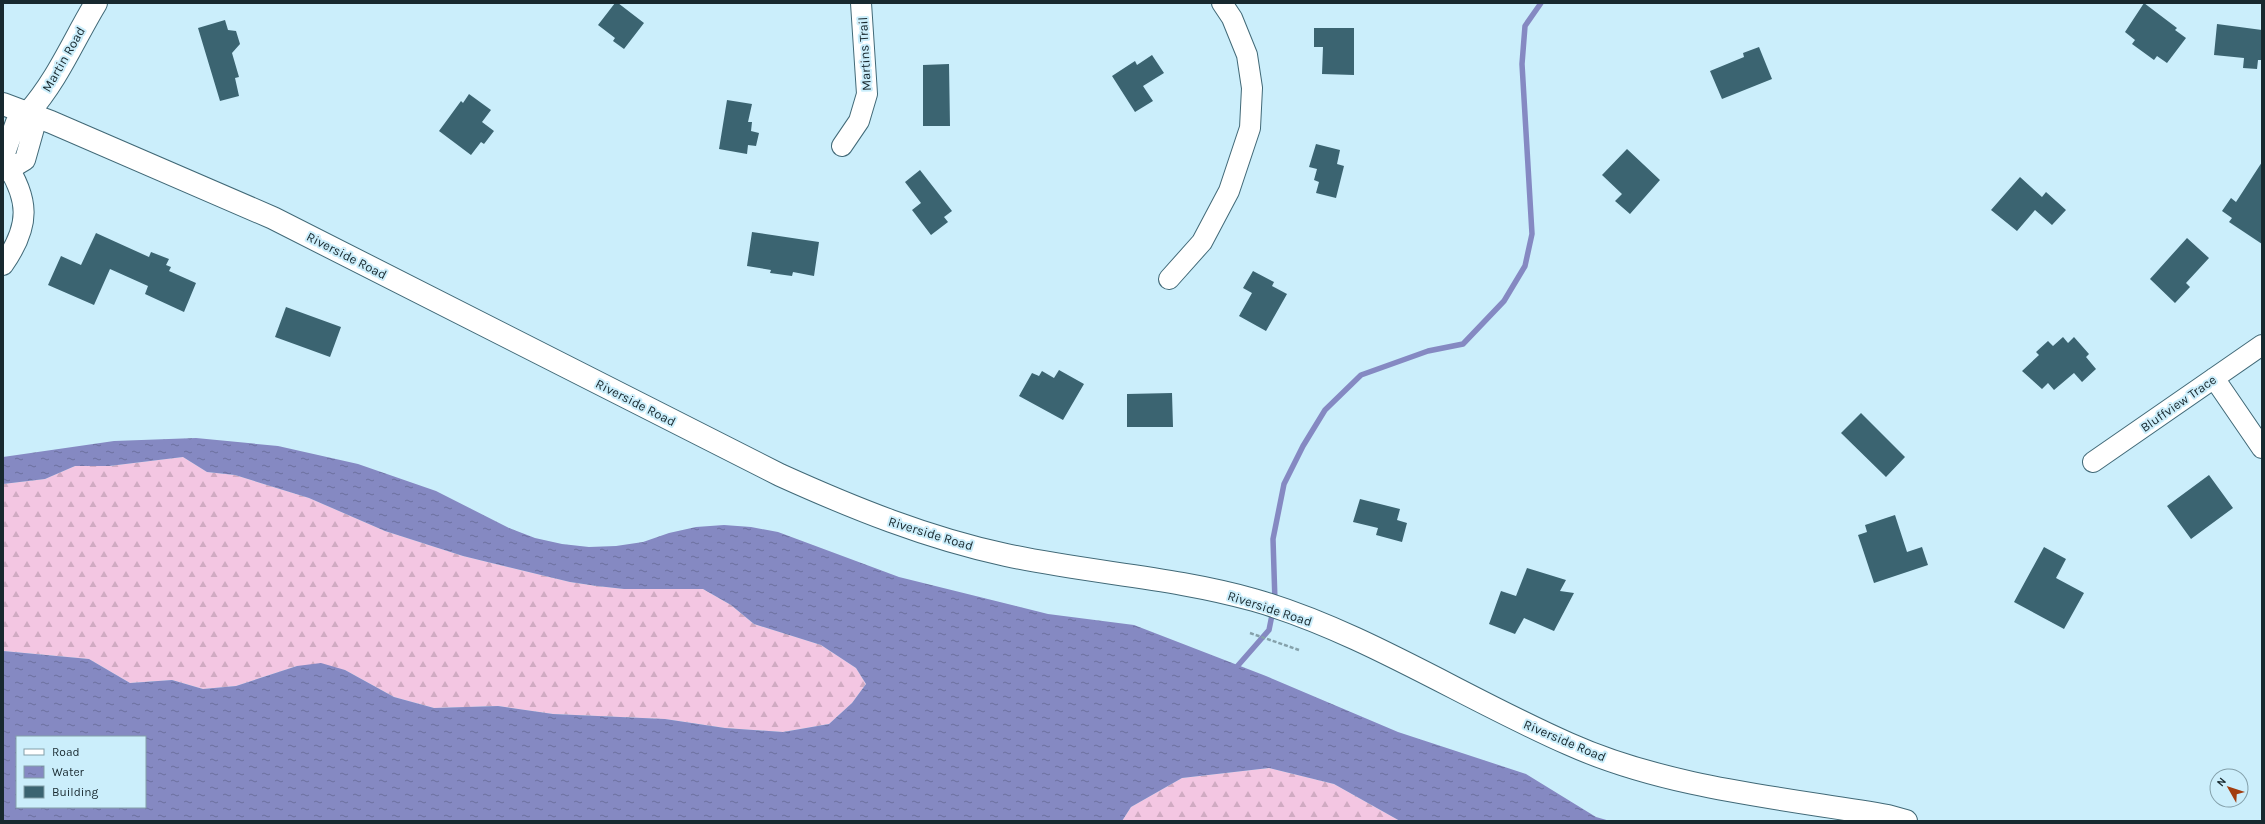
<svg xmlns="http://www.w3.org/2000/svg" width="2265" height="824" viewBox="0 0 2265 824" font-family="Karla,sans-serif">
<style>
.forest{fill:url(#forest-firs)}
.water{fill:url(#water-ripples);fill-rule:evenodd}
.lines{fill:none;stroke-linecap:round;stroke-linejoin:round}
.stream{stroke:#8589c2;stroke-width:5.5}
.building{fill:#3b6471}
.minor-casing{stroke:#416977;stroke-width:22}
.tertiary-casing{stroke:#416977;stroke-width:24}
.path{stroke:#85a1ab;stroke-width:2.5;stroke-dasharray:4 2;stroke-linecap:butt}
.minor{stroke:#fff;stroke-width:20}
.tertiary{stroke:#fff;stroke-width:22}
.labels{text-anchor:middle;stroke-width:4;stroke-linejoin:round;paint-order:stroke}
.street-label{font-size:13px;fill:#18292f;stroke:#cbeefb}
</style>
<defs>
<pattern id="forest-firs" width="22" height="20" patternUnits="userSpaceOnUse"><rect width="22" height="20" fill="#f3c6e2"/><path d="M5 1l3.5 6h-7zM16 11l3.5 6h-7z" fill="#d0aac2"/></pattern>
<pattern id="water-ripples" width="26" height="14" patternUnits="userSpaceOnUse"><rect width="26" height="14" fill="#8589c2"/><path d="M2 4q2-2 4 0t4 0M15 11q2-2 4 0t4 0" fill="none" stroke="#6c709e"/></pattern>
</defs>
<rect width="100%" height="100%" fill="#cbeefb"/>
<!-- forest -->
<path class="forest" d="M183 457 207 472 235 475 309 498 385 531 463 556 570 582 597 586 624 589H703L731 605 754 624 821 645 856 668 866 684 852 703 829 724 783 732 725 728 665 719 553 714 498 706 434 708 394 697 345 670 297 666 236 686 203 689 172 680 130 683 89 659 3 651V484L45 479 75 466H109Z
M1269 768 1334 784 1400 821H1122L1131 807 1182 778Z"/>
<!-- water -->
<path class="water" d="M196 438 278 446 358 464 436 491 509 528 535 538 562 544 589 547 616 546 643 542 669 533 696 527 724 525 751 527 778 532 899 577 1048 614 1134 625 1266 676 1398 732 1526 774 1596 817 1610 821H1400L1334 784 1269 768 1182 778 1131 807 1122 821H3V651L89 659 130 683 172 680 203 689 236 686 297 666 321 663 345 670 394 697 434 708 498 706 553 714 665 719 725 728 783 732 829 724 852 703 866 684 856 668 821 645 754 624 731 605 703 589H624L597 586 570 582 463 556 385 531 309 498 235 475 207 472 183 457 109 466H75L45 479 3 484V457L114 441ZM17 737H145V807H17Z"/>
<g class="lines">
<!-- stream -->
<path class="stream" d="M1275 602 1273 539 1284 484 1303 446 1325 410 1361 375 1428 351 1463 344 1504 301 1525 266 1532 234 1522 64 1525 26 1541 3
M1234 670 1269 630 1273 610"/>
</g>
<!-- building -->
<path class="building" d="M615 3H618L644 23 624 49 613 41 615 38 598 25Z
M2144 3 2177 28 2175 30 2186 38 2167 63 2157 56 2154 60 2132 44 2135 40 2125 32Z
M225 20 228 30 236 31 240 44 232 53 239 77 235 78 239 96 220 101 198 28Z
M2217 24 2262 30V60H2258L2257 69 2243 68 2244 58 2214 55Z
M1314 28H1354V75L1322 74 1323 47H1314Z
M1759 47 1772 79 1722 99 1710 71 1744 57 1743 53Z
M1152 55 1164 73 1143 86 1153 101 1135 112 1112 76 1135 61 1137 65Z
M949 64 950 126H923V65Z
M469 94 491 110 482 122 494 131 484 144 481 142 471 155 439 131 461 101 463 103Z
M727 100 752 104 748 122H752L751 131 759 133 756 146 748 145 747 154 719 149Z
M1316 144 1340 150 1337 164 1344 166 1336 198 1316 193 1319 182 1314 180 1317 169 1309 167Z
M1627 149 1660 180 1630 214 1615 201 1622 194 1602 175Z
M2262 162V244L2229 222 2232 218 2222 211 2231 198 2236 202Z
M920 170 952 211 944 217 948 222 931 235 912 210 921 203 905 182Z
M2020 177 2042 197 2046 192 2066 210 2052 225 2035 210 2017 231 1991 210Z
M752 232 819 242 814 276 793 272 792 276 770 273 771 270 747 266Z
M96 233 149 257 151 252 169 259 166 265 171 267 169 271 196 283 184 312 145 294 148 286 110 269 94 305 48 285 61 256 81 265Z
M2187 238 2209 258 2186 283 2190 287 2175 303 2150 279Z
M1253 271 1274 282 1272 286 1287 294 1266 331 1239 316 1252 293 1243 288Z
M286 307 341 327 330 357 275 337Z
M2063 337 2068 343 2074 337 2089 354 2086 357 2096 369 2082 382 2074 373 2054 390 2048 383 2042 389 2022 371 2039 355 2036 352 2048 341 2053 346Z
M1059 370 1084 384 1063 420 1019 396 1032 373 1039 376 1042 371 1054 378Z
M1172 393 1173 427H1127V394Z
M1861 413 1905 457 1886 477 1841 433Z
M2209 475 2233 508 2191 539 2167 506Z
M1360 499 1400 509 1397 520 1407 523 1402 542 1376 535 1378 528 1353 522Z
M1895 515 1907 552 1922 547 1928 565 1874 583 1858 535 1867 532 1865 525Z
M2044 547 2066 559 2056 578 2084 593 2064 629 2014 602Z
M1527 568 1566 580 1560 591 1574 593 1554 631 1524 618 1515 634 1489 624 1501 591 1516 596Z"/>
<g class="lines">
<!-- minor casing -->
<g class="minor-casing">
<path id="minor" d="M842 146 859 121 867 94 861 3
M3 159 16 122 28 113 34 128 25 160 10 169 3 171
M3 159C30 199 31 225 3 265
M1169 279 1202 242 1229 191 1250 128 1252 88 1247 55 1232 18 1222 3
M2214 378 2262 448
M2093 462 2262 345"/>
</g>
<!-- tertiary casing -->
<g class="tertiary-casing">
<path id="tertiary" d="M3 104 51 122 273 218 780 475C853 508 927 538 1006 555 1088 573 1173 577 1254 600 1362 631 1466 699 1569 744 1667 788 1783 798 1888 816L1906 821
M28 113C58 79 73 41 96 3"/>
</g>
<!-- path -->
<path class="path" d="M1250 633 1299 650"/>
<!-- minor -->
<use href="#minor" class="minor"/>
<!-- tertiary -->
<use href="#tertiary" class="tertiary"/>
</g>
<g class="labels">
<!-- street labels -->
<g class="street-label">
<text transform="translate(864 54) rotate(-93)" y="5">Martins Trail</text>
<text transform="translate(63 59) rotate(-60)" y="5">Martin Road</text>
<text transform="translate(347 255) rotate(27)" y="5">Riverside Road</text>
<text transform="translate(636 402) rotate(27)" y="5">Riverside Road</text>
<text transform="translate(2178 403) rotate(-35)" y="5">Bluffview Trace</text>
<text transform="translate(931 533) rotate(17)" y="5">Riverside Road</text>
<text transform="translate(1270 608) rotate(18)" y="5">Riverside Road</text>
<text transform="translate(1565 740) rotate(23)" y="5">Riverside Road</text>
</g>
</g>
<!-- border -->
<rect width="2265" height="824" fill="none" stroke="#18292f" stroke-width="8"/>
<!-- legend -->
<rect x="16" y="736" width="130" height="72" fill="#cbeefb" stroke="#839fa9"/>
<rect x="24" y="749" width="20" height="6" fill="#ffffff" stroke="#839fa9"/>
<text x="52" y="756" font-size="12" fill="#18292f">Road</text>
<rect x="24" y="766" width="20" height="12" fill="url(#water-ripples)" stroke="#839fa9"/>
<text x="52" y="776" font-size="12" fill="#18292f">Water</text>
<rect x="24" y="786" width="20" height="12" fill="#3b6471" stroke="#839fa9"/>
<text x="52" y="796" font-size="12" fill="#18292f">Building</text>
<!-- north arrow -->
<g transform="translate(2229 788) rotate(309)"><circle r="19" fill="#cbeefb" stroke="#839fa9"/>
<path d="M0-3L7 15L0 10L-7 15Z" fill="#a23d0f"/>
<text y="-6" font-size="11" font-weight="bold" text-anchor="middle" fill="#18292f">N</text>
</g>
</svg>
